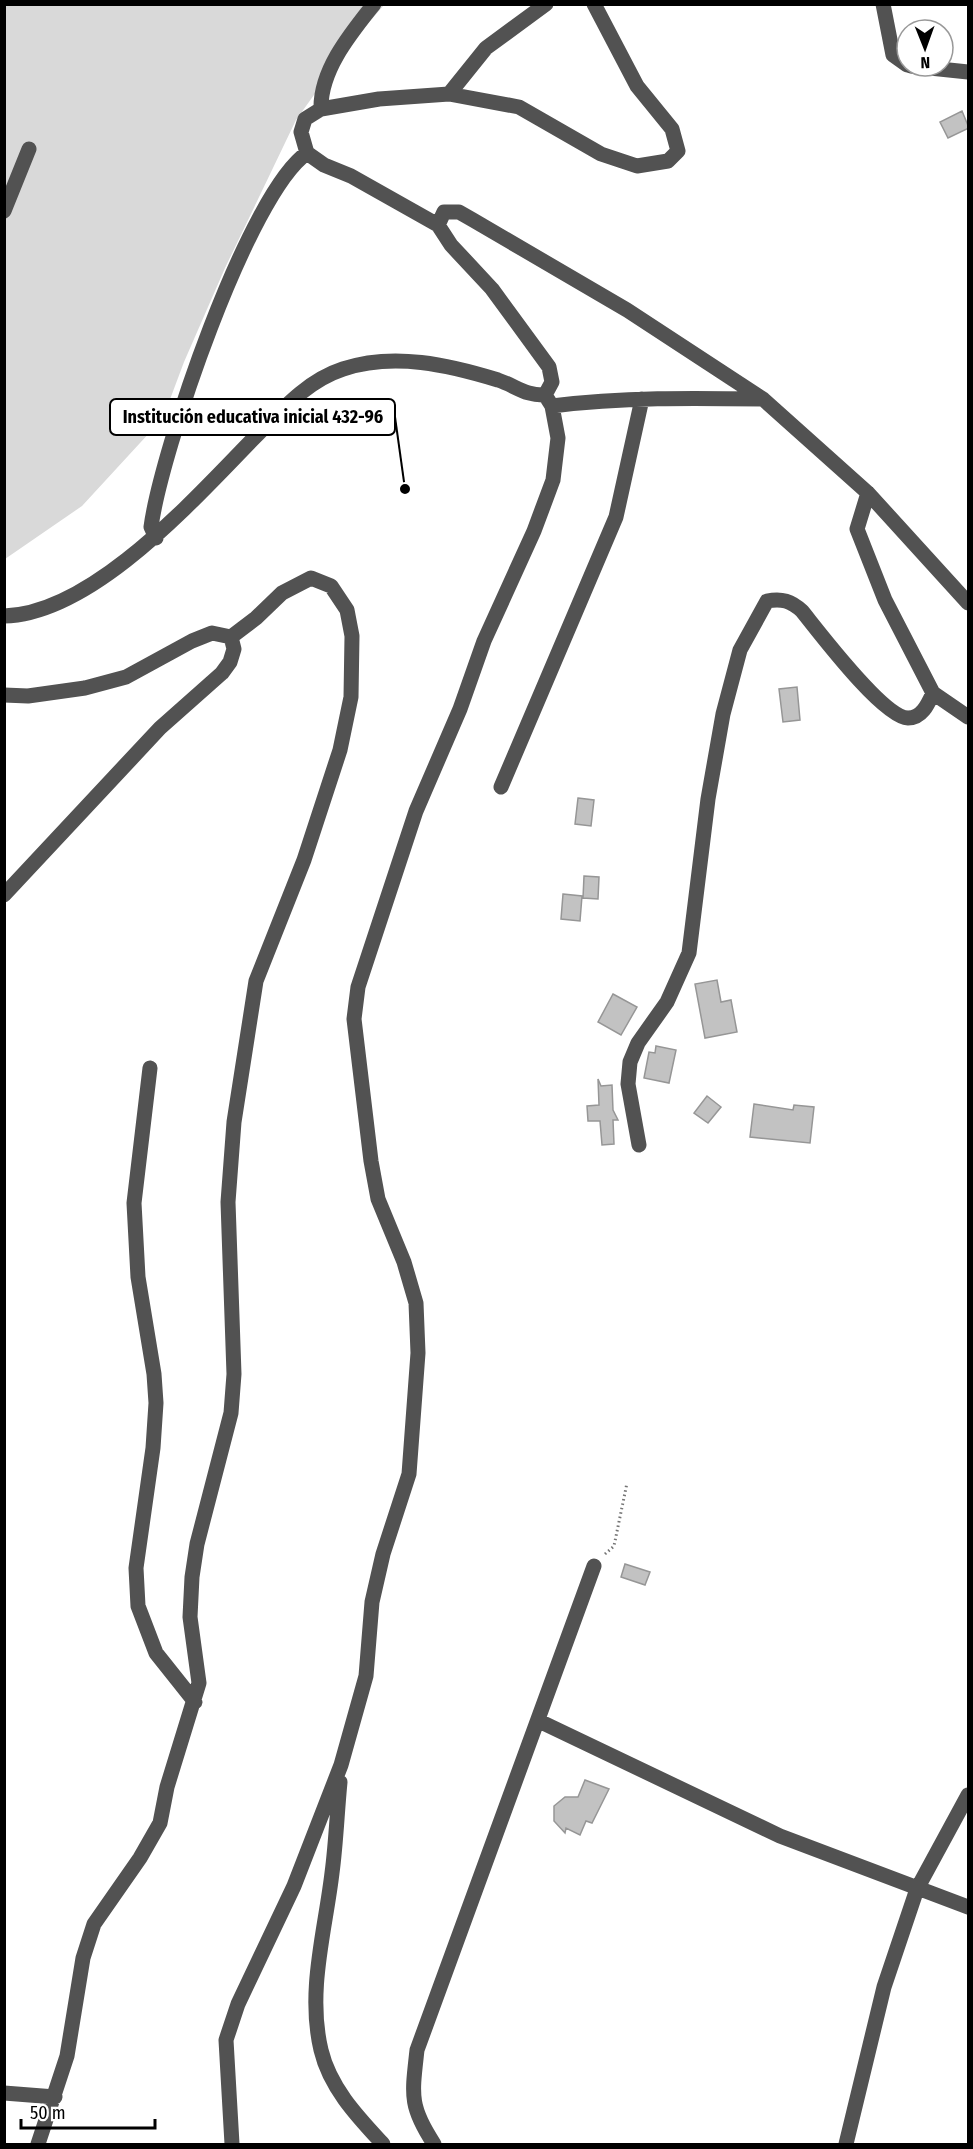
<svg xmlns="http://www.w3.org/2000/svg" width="973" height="2149" viewBox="0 0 973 2149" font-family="'Fira Sans Condensed',sans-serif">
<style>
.green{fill:#d9d9d9}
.building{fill:#c2c2c2;stroke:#969696;stroke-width:1.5}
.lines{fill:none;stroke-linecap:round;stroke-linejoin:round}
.path{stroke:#747474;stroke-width:3;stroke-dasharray:1.5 3;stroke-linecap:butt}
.minor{stroke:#525252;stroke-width:15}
.leader{fill:none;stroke:#000;stroke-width:2}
.callout-dot{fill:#000;stroke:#fff;stroke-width:2}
.callout{fill:#fff;stroke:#000;stroke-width:2}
.callout-label{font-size:18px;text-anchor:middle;font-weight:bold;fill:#000}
</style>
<rect width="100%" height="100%" fill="#fff"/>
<!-- green -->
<path class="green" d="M5 5H384L352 42 296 120 225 268 184 362 163 418 82 506 5 559Z"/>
<!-- building -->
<path class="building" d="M962 111 969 128 948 138 940 122Z
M797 687 800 720 783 722 779 689Z
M578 798 594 800 591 826 575 824Z
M584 876 599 877 598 899 583 898Z
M563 894 582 896 580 921 561 919Z
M717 980 721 1002 731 1000 737 1032 705 1038 695 984Z
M613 994 637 1007 621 1035 598 1022Z
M656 1046 676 1050 669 1083 644 1078 649 1052 655 1053Z
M598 1079 601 1086 612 1085 613 1110 618 1120H613L614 1144 602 1145 600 1121H588L587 1106 599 1105Z
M707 1096 721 1107 708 1123 694 1113Z
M754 1104 793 1110 794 1105 814 1107 810 1143 750 1137Z
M625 1564 650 1572 645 1585 621 1577Z
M585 1780 609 1789 592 1823 586 1821 580 1835 566 1828 565 1833 554 1821V1806L565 1797H578Z"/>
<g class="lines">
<!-- path -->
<path class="path" d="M605 1554 614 1546 627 1483"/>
<!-- minor -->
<path class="minor" d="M883 4 893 55 907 65
M911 66 968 72
M449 94 486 48 546 4
M321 109C320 70 351 33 374 4
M4 211 29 149
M438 225 351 176 324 165 307 153 301 132 305 119 321 109 379 99 449 94 519 107 601 154 637 166 668 161 678 151 672 129 637 86 594 4
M552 406C622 397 693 398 763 399
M868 493 857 529 885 600 933 693 968 717
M156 538 151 527C161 452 248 194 307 153
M4 616C93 614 195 498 254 438 280 412 306 381 343 369 394 352 449 365 498 380 516 386 526 396 545 395L552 382 549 367 492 289 451 245 438 225 444 212H459L473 220 627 310 763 399 868 493 968 603
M4 695 28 696 85 688 126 677 192 641 212 633 231 637 234 649 230 662 222 673 160 728 4 895
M501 787 616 517 642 399
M150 1068 134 1203 138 1277 154 1374 156 1403 153 1448 136 1568 138 1606 156 1653 195 1702
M639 1145 628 1084 630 1062 638 1043 667 1002 689 953 708 799 723 714 740 650 767 601C782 598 791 601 802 611 819 632 883 717 908 718 922 718 928 704 933 693
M539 1721 780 1836 968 1907
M340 1782C337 1813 336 1843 332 1873 325 1932 307 1991 321 2050 330 2088 358 2117 383 2144
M4 2093 55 2097
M38 2144 67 2056 83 1958 94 1924 140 1858 160 1823 167 1787 199 1683 190 1617 192 1577 197 1544 231 1413 234 1374 228 1202 234 1122 256 981 304 860 340 750 351 697 352 636 347 610 331 586 311 578 282 593 256 618 231 637
M232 2144 226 2040 238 2004 294 1886 341 1765 366 1676 372 1602 383 1554 409 1474 418 1353 416 1303 404 1262 378 1199 371 1161 354 1019 358 987 416 811 460 709 484 641 534 531 553 480 558 438 552 406 545 395
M434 2144C409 2106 412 2095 417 2050L594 1566
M846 2144 884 1987 917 1889 968 1795"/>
</g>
<!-- callouts -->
<path class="leader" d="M405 489L395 417"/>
<circle class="callout-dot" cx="405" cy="489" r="6"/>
<rect class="callout" x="110" y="399" width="285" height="36" rx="6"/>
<g class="callout-label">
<text x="253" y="423">Institución educativa inicial 432-96</text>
</g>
<!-- border -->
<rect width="973" height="2149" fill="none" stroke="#000000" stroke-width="12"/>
<!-- north arrow -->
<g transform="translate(925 48) rotate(179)"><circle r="28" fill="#ffffff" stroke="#999999" stroke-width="1.5"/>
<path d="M0-4.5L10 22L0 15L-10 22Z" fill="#000000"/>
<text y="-9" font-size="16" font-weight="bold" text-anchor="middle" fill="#000000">N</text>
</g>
<!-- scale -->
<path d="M21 2119v9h134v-9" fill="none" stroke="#000000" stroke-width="3"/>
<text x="30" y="2119" font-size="18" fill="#000000" stroke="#ffffff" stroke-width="4.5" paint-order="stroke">50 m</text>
</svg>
